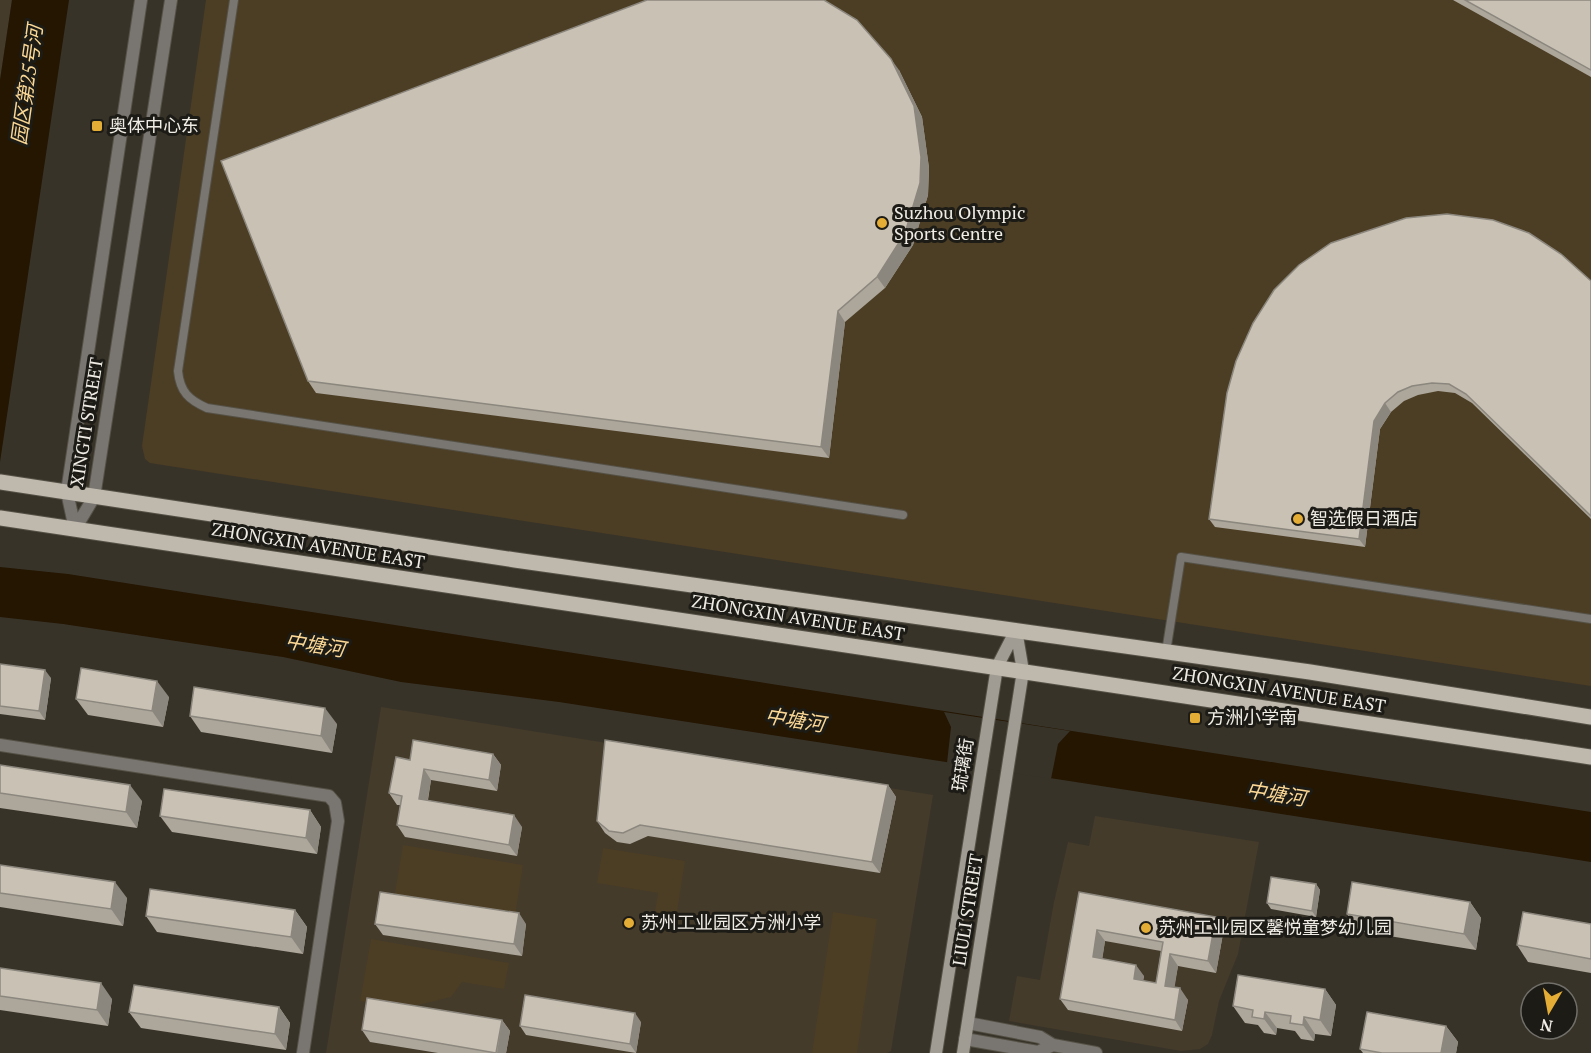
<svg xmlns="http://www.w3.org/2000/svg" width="1591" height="1053" viewBox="0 0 1591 1053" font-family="'PT Serif','Noto Sans SC',serif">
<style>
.built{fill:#443b2b}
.green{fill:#4c3e24}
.water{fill:#241600}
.pier{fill:#383328}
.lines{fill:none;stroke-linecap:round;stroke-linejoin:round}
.service-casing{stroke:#555146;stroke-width:10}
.minor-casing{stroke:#555146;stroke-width:14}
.tertiary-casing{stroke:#555146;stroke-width:14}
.secondary-casing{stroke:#555146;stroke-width:14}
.primary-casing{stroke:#555146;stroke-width:17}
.service{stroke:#797671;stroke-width:8}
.minor{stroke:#797671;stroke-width:12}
.tertiary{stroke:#797671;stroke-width:12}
.secondary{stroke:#a09c93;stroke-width:12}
.primary{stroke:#bfb8ad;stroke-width:15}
.wall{fill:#aca69b;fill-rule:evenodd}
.shaded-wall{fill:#8c877e}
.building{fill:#c8c1b4;stroke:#8c877e;stroke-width:1.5;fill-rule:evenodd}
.poi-dot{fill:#e4ad35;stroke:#1d1b16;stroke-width:2}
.labels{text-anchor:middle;stroke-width:6;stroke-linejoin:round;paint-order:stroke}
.poi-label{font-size:18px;fill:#f0ede6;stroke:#1d1b16;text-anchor:start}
.street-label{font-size:18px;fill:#f0ede6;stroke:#1d1b16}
.water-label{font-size:20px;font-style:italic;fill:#fad794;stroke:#1d1b16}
</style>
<rect width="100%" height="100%" fill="#383328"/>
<!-- built -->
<path class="built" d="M0 0H12L0 80Z
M381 707 933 795 891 1051 887 1053H326Z
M1095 816 1259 842 1238 954 1219 1001 1212 1035 1208 1044 1200 1049 1181 1051 1009 1021 1017 976 1040 980 1054 902 1068 842 1089 846Z"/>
<!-- green -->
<path class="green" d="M206 0H1591V686L150 463 145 459 142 446Z
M403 845 523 865 515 917 394 898Z
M603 848 685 861 674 932 652 928 658 893 597 883Z
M833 912 877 919 857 1053H812Z
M371 939 509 963 504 989 462 982 451 997 402 1009 360 1001Z"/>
<!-- water -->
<path class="water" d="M12 0H69L0 462V80Z
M0 567 68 574 1591 812V862L559 702 401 682 283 657 63 624 0 617Z"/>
<!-- pier -->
<path class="pier" d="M944 712 1070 731 1058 744 1051 779 981 768 947 763 951 727Z"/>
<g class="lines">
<!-- service casing -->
<g class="service-casing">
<path id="service" d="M234 0 178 371C180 392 189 400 207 408L903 515
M1166 652 1181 557 1591 619"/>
</g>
<!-- minor casing -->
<g class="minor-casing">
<path id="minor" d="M0 745 329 796 335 803 338 821 303 1053
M968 1023 1040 1037 1053 1045 1096 1053
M965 1039 1038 1052 1053 1045"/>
</g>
<!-- tertiary casing -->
<g class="tertiary-casing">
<path id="tertiary" d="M75 529 94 497 171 0
M75 529 67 492 141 0"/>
</g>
<!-- secondary casing -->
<g class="secondary-casing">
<path id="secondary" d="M936 1053 997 667 1016 630
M963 1053 1023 671 1016 630"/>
</g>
<!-- primary casing -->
<g class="primary-casing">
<path id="primary" d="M0 482 515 560 1310 672 1591 717
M0 518 1591 757"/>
</g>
<!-- service -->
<use href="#service" class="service"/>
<!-- minor -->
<use href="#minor" class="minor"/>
<!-- tertiary -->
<use href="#tertiary" class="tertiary"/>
<!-- secondary -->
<use href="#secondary" class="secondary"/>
<!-- primary -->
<use href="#primary" class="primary"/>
</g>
<!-- wall -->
<path class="wall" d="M1453 0H1591V77Z
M899 70 922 117 929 168 928 195 913 245 885 288 845 322 829 458 316 393 308 381Z
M1591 281V519L1472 403 1455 393 1438 391 1418 395 1404 401 1391 412 1380 429 1365 547 1215 527 1209 519 1227 393Z
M0 664 51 678 45 720 0 714Z
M169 697 163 727 88 715 76 699Z
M190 716 337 724 332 753 201 732Z
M493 754 501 765 497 791 431 780 428 800 522 827 517 856 405 837 397 825 401 805H397L389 793 410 760Z
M0 765 142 801 137 828 0 808Z
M888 785 896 797 880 873 648 836 630 844 617 842 605 833 597 821Z
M310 810 321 827 317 854 172 832 160 816Z
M0 865 127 898 123 926 0 907Z
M1316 884 1320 890 1316 917 1271 909 1267 903Z
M1079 892 1224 928 1216 973 1178 966 1174 987 1188 1000 1182 1031 1068 1010 1060 999ZM1105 941 1161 951 1156 983 1143 981 1144 976 1102 959Z
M1470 902 1481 918 1476 950 1358 931 1347 914Z
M295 910 307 927 303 954 157 932 146 916Z
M375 924H526L522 956 383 935Z
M1591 924V973L1528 962 1517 945Z
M0 968 112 999 108 1026 0 1010Z
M1325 989 1336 1005 1331 1036 1315 1034 1314 1041 1301 1039 1295 1031 1277 1028 1276 1035 1264 1033 1258 1025 1245 1023 1233 1006Z
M279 1007 290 1023 286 1050 141 1028 129 1012Z
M502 1020 510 1031 506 1053H438L370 1042 362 1030Z
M641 1022 636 1053 526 1035 520 1026Z
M1446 1026 1458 1042 1456 1053H1363L1360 1049Z"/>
<!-- shaded-wall -->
<path class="shaded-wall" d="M891 59 899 70 922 117 929 168 928 195 913 245 885 288 877 277Z
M838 311 845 322 829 458 821 447Z
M1385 403 1391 412 1380 429 1365 547 1359 539 1374 421Z
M45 670 51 678 45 720 39 711Z
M157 681 169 697 163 727 152 711Z
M325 708 337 724 332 753 321 736Z
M493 754 501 765 497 791 489 780Z
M424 769 431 780 426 810 419 799Z
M130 785 142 801 137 828 126 812Z
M888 785 896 797 880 873 872 862Z
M310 810 321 827 317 854 306 838Z
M514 815 522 827 517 856 509 845Z
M115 882 127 898 123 926 111 909Z
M1316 884 1320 890 1316 917 1312 911Z
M1470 902 1481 918 1476 950 1464 934Z
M295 910 307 927 303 954 291 937Z
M519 913 526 924 522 956 514 944Z
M1216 917 1224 928 1216 973 1208 961Z
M1097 930 1105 941 1101 968 1093 957Z
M1170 954 1178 966 1173 997 1165 986Z
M1136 965 1144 976 1141 991 1134 979Z
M101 983 112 999 108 1026 97 1010Z
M1180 988 1188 1000 1182 1031 1175 1020Z
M1325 989 1336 1005 1331 1036 1320 1020Z
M279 1007 290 1023 286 1050 275 1034Z
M1265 1012 1277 1028 1276 1035 1264 1019Z
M635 1013 641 1022 636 1053 630 1044Z
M1304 1017 1315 1034 1314 1041 1303 1025Z
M502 1020 510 1031 506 1053H497Z
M1446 1026 1458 1042 1456 1053H1441Z"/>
<!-- building -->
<path class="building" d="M647 0H824L857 20 891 59 914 106 921 157 920 183 905 233 877 277 838 311 821 447 308 381 221 161Z
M1465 0H1591V70Z
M1447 214 1493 220 1529 233 1561 254 1591 281V516L1466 394 1449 384 1432 383 1412 386 1398 392 1385 403 1374 421 1359 539 1209 519 1227 393 1236 361 1253 323 1274 290 1299 265 1331 243 1406 218Z
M0 664 45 670 39 711 0 706Z
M81 668 157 681 152 711 76 699Z
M194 687 325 708 321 736 190 716Z
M413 740 493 754 489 780 424 769 419 799 514 815 509 845 397 825 402 796 389 793 396 757 410 760Z
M605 740 888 785 872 862 640 825 623 833 609 831 597 821Z
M0 765 130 785 126 812 0 793Z
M164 789 310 810 306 838 160 816Z
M0 865 115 882 111 909 0 893Z
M1271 877 1316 884 1312 911 1267 903Z
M1352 882 1470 902 1464 934 1347 914Z
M150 889 295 910 291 937 146 916Z
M380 892 519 913 514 944 375 924Z
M1079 892 1216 917 1208 961 1170 954 1165 986 1180 988 1175 1020 1060 999ZM1097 930 1163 942 1156 983 1134 979 1136 965 1093 957Z
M1523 912 1591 924V959L1517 945Z
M0 968 101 983 97 1010 0 996Z
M1238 975 1325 989 1320 1020 1304 1017 1303 1025 1290 1023 1291 1016 1265 1012 1264 1019 1252 1017 1253 1010 1233 1006Z
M134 985 279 1007 275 1034 129 1012Z
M525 995 635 1013 630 1044 520 1026Z
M367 998 502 1020 496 1053 362 1030Z
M1367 1012 1446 1026 1441 1053H1382L1360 1049Z"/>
<!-- markers -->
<g class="poi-dot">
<rect x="91" y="120" width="12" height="12" rx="3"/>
<circle cx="882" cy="223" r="6"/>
<circle cx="1298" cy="519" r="6"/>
<rect x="1189" y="712" width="12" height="12" rx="3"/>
<circle cx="629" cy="923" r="6"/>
<circle cx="1146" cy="928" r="6"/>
</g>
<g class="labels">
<!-- poi labels -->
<g class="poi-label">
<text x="109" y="132">奥体中心东</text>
<text x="894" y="219">Suzhou Olympic<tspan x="894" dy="21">Sports Centre</tspan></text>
<text x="1310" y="525">智选假日酒店</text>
<text x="1207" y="724">方洲小学南</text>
<text x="641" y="929">苏州工业园区方洲小学</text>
<text x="1158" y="934">苏州工业园区馨悦童梦幼儿园</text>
</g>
<!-- street labels -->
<g class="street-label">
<text transform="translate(87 422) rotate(-81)" y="6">XINGTI STREET</text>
<text transform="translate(318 546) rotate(9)" y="6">ZHONGXIN AVENUE EAST</text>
<text transform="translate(798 618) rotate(9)" y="6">ZHONGXIN AVENUE EAST</text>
<text transform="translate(1279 690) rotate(9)" y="6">ZHONGXIN AVENUE EAST</text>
<text transform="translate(963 765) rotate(-81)" y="6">琉璃街</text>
<text transform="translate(968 910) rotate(-81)" y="6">LIULI STREET</text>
</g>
<!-- water labels -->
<g class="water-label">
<text transform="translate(27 85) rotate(-82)" y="7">园区第25号河</text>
<text transform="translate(315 645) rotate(9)" y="7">中塘河</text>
<text transform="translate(795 720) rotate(9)" y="7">中塘河</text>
<text transform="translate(1276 794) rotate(9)" y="7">中塘河</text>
</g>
</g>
<!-- north arrow -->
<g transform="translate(1549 1011) rotate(190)"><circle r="28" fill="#1d1b16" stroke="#716f69" stroke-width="1.5"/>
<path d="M0-4.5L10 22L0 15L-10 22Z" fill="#e4ad35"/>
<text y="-9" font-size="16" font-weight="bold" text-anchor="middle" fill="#f0ede6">N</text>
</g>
</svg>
